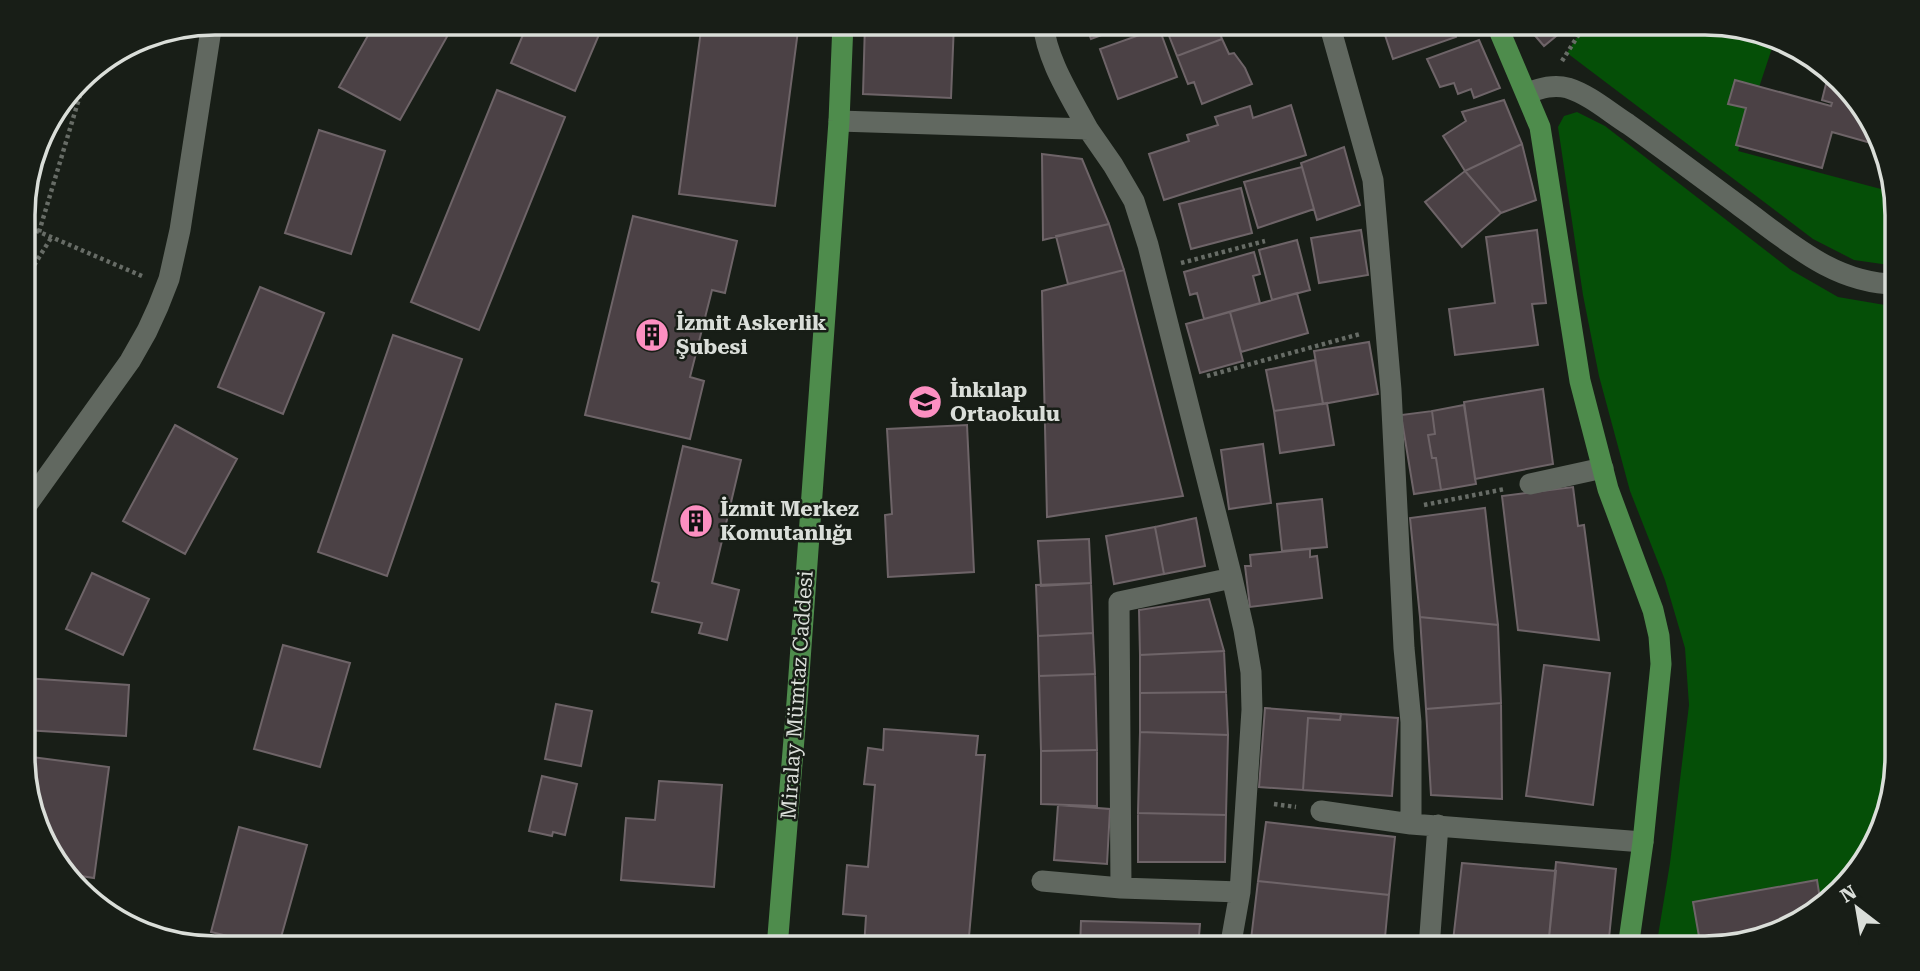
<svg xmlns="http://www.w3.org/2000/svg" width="1920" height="971" viewBox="0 0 1920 971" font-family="'Roboto Serif',serif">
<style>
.forest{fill:#054f07}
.building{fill:#4b4145;stroke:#6e6468;stroke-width:2}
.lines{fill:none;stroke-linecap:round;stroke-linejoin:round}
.path{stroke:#676c66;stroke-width:4.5;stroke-dasharray:3.5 3.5;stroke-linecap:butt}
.minor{stroke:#616860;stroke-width:21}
.major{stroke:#4e8c4c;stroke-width:21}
.labels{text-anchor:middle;stroke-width:5;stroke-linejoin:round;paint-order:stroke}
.poi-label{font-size:21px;font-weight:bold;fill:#daded9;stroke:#181e17;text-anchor:start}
.street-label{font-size:21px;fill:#daded9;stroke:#181e17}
.rim{fill:none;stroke:#daded9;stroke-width:3.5}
</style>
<rect width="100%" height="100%" fill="#181e17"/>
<!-- forest -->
<path class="forest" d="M1586 23H1705L1775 39 1738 151 1896 193V266L1854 260 1813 239 1567 53Z
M1577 112 1605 126 1791 270 1838 297 1885 305 1896 303 1897 756 1878 841 1812 916 1717 948H1656L1670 863 1689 705 1685 648 1665 580 1630 491 1599 376 1583 295 1558 127 1564 116Z"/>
<!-- building -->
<path class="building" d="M375 23H447L453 26 400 120 339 87Z
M528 23H604L575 91 511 63Z
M702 23H799L775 206 679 194Z
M865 23H954L951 98 863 94Z
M1085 23H1134L1091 39Z
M1164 23H1216L1222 39 1177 56Z
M1381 23H1451L1456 37 1393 59Z
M1524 23H1572L1544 46Z
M1159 28 1177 77 1118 99 1100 49Z
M1222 39 1229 54 1234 53 1245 68 1252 84 1202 104 1194 82 1188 84 1177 56Z
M1479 40 1500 88 1474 98 1471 89 1458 94 1454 83 1440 87 1427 59Z
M1828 76 1865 108 1878 145 1832 132 1822 168 1736 145 1746 108 1728 104 1735 80 1831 106 1832 103 1822 100Z
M497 90 565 117 479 330 411 302Z
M1504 100 1522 144 1465 171 1443 136 1466 121 1462 112Z
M1291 105 1306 155 1164 200 1149 154 1189 141 1187 135 1218 125 1215 117 1250 106 1253 118Z
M319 130 385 151 351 254 285 233Z
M1522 144 1536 200 1501 213 1465 171Z
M1344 147 1360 205 1317 220 1301 163Z
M1042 154 1082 159 1109 224 1043 240Z
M1302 167 1314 209 1258 228 1244 182Z
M1465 171 1501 213 1462 247 1425 202Z
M1241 188 1252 233 1191 249 1179 204Z
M633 216 737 241 725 293 712 290 690 377 704 381 690 439 585 415Z
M1109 224 1124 270 1068 284 1056 236Z
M1361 230 1368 275 1319 283 1311 238Z
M1537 230 1546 303 1532 304 1538 345 1455 355 1449 309 1495 303 1486 237Z
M1297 240 1310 290 1272 300 1259 250Z
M1254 252 1260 274 1253 276 1260 303 1204 319 1197 293 1190 295 1184 272Z
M1124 270 1183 496 1047 517 1042 291Z
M260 287 324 313 283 414 218 387Z
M1297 293 1308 333 1241 352 1230 312Z
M1230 312 1243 361 1200 373 1186 324Z
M393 335 462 359 387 576 318 552Z
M1369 342 1378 394 1323 404 1314 351Z
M1315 360 1323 404 1274 411 1266 370Z
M1543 389 1553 464 1475 479 1464 402Z
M1327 403 1334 445 1280 453 1274 411Z
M1464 405 1476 484 1441 490 1436 458H1432L1428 435 1435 434 1432 411Z
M1432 411 1435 434 1428 435 1432 458H1436L1441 490 1414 494 1401 415Z
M175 425 237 459 185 554 123 521Z
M967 425 974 572 888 577 885 515 892 514 887 429Z
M1263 444 1271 503 1229 509 1221 450Z
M683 446 741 460 712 583 739 590 727 640 699 633 702 623 652 612 659 583 652 581Z
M1573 487 1578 526 1584 525 1599 640 1518 630 1502 496Z
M1322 499 1327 547 1282 551 1277 504Z
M1485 508 1498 625 1420 617 1410 518Z
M1196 518 1205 566 1164 574 1155 527Z
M1155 527 1164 574 1114 584 1106 536Z
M1089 539 1091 583 1041 586 1038 541Z
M1310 549V557L1317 556 1322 598 1250 607 1245 566H1251L1250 555Z
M92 573 149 599 123 655 66 629Z
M1091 583 1093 633 1038 636 1036 585Z
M1209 599 1224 651 1140 655 1139 610Z
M1420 617 1498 625 1501 703 1426 709Z
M1093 633 1095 674 1039 676 1038 636Z
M283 645 350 663 320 767 254 749Z
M1224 651 1226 692 1140 693V655Z
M1544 665 1610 673 1593 805 1526 796Z
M1095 674 1097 750 1041 751 1039 676Z
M24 678 129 685 126 736 24 730Z
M1226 692 1228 735 1140 732V693Z
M1501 703 1502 799 1431 795 1426 709Z
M556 704 592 711 581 766 545 759Z
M1265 708 1341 714 1340 720 1308 718 1303 790 1259 787Z
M1341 714 1398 718 1392 796 1303 790 1308 718 1340 720Z
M884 729 978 736 976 755H985L968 948H864L866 916 843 914 847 865 868 867 875 785 864 784 868 748 883 750Z
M1140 732 1228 735 1226 815 1138 813Z
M1097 750V806L1041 804V751Z
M24 756 109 767 94 878 62 873 24 781Z
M542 776 577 784 565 835 553 832 552 836 529 831Z
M659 781 722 785 714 887 621 880 626 818 655 820Z
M1058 805 1110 809 1107 864 1054 860Z
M1138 813 1226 815 1225 862H1138Z
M1266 822 1395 837 1389 895 1258 881Z
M239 827 307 845 278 948 211 932Z
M1556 862 1616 869 1608 948H1548Z
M1462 863 1556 871 1548 948 1453 941Z
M1817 880 1821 905 1812 916 1717 948H1701L1693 902Z
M1258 881 1389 895 1384 948H1250Z
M1081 921 1200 924 1198 948H1080Z"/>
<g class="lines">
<!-- path -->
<path class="path" d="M1562 61 1586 23
M23 225 142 276
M39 232 87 72
M1181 263 1265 241
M23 283 51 238
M1207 376 1360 334
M1424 505 1505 489
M1274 804 1296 807"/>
<!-- minor -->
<path class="minor" d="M1043 23C1047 61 1070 95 1088 129
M1329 23 1373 180 1391 390 1404 648 1411 722V824
M1527 93C1541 88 1554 84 1568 88 1590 95 1609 112 1628 124 1666 151 1703 179 1741 207 1788 241 1834 284 1896 284
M839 121 1088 129 1113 165 1134 201 1148 245 1232 578 1244 630 1251 672 1252 710 1240 892 1230 948
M1530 484 1603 468
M24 509 130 361 147 331 158 307 169 279 180 230 212 23
M1321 811 1411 824 1643 842
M1042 881 1121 888 1240 892
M1121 888 1119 602 1232 578
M1429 948 1438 825"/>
<!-- major -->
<path class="major" d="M1496 23 1540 127 1580 381 1608 489 1653 610 1659 636 1661 664 1643 842 1628 948
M777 948 797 702 839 121 843 23"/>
</g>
<!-- icons -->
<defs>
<g id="building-disc" transform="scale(1.75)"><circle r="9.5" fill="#fc8fc1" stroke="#181e17"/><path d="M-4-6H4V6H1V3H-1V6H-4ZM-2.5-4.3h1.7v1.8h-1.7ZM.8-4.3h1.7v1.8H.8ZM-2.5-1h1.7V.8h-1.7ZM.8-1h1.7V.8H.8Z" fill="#111"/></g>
<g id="school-disc" transform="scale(1.75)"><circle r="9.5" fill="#fc8fc1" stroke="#181e17"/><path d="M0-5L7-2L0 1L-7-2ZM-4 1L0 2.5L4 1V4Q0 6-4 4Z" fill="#111"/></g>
</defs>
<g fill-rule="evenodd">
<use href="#building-disc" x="652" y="335"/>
<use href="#school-disc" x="925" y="402"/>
<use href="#building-disc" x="696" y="521"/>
</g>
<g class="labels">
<!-- poi labels -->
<g class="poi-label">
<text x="676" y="330">İzmit Askerlik<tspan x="676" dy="24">Şubesi</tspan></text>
<text x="950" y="397">İnkılap<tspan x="950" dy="24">Ortaokulu</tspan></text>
<text x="720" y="516">İzmit Merkez<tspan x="720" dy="24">Komutanlığı</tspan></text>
</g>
<!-- street labels -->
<g class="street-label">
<text transform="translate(797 695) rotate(-86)" y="7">Miralay Mümtaz Caddesi</text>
</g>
</g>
<!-- crop -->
<path d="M0 0H1920V971H0ZM215 35H1705A180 180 0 0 1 1885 215V756A180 180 0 0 1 1705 936H215A180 180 0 0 1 35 756V215A180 180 0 0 1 215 35Z" fill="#181e17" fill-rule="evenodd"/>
<path class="rim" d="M215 35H1705A180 180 0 0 1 1885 215V756A180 180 0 0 1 1705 936H215A180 180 0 0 1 35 756V215A180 180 0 0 1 215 35Z"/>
<!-- north arrow -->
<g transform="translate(1857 908) rotate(329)" stroke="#181e17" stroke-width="5" paint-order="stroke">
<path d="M0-5L12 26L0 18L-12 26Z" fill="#daded9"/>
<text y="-10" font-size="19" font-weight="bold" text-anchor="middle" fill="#daded9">N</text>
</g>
</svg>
